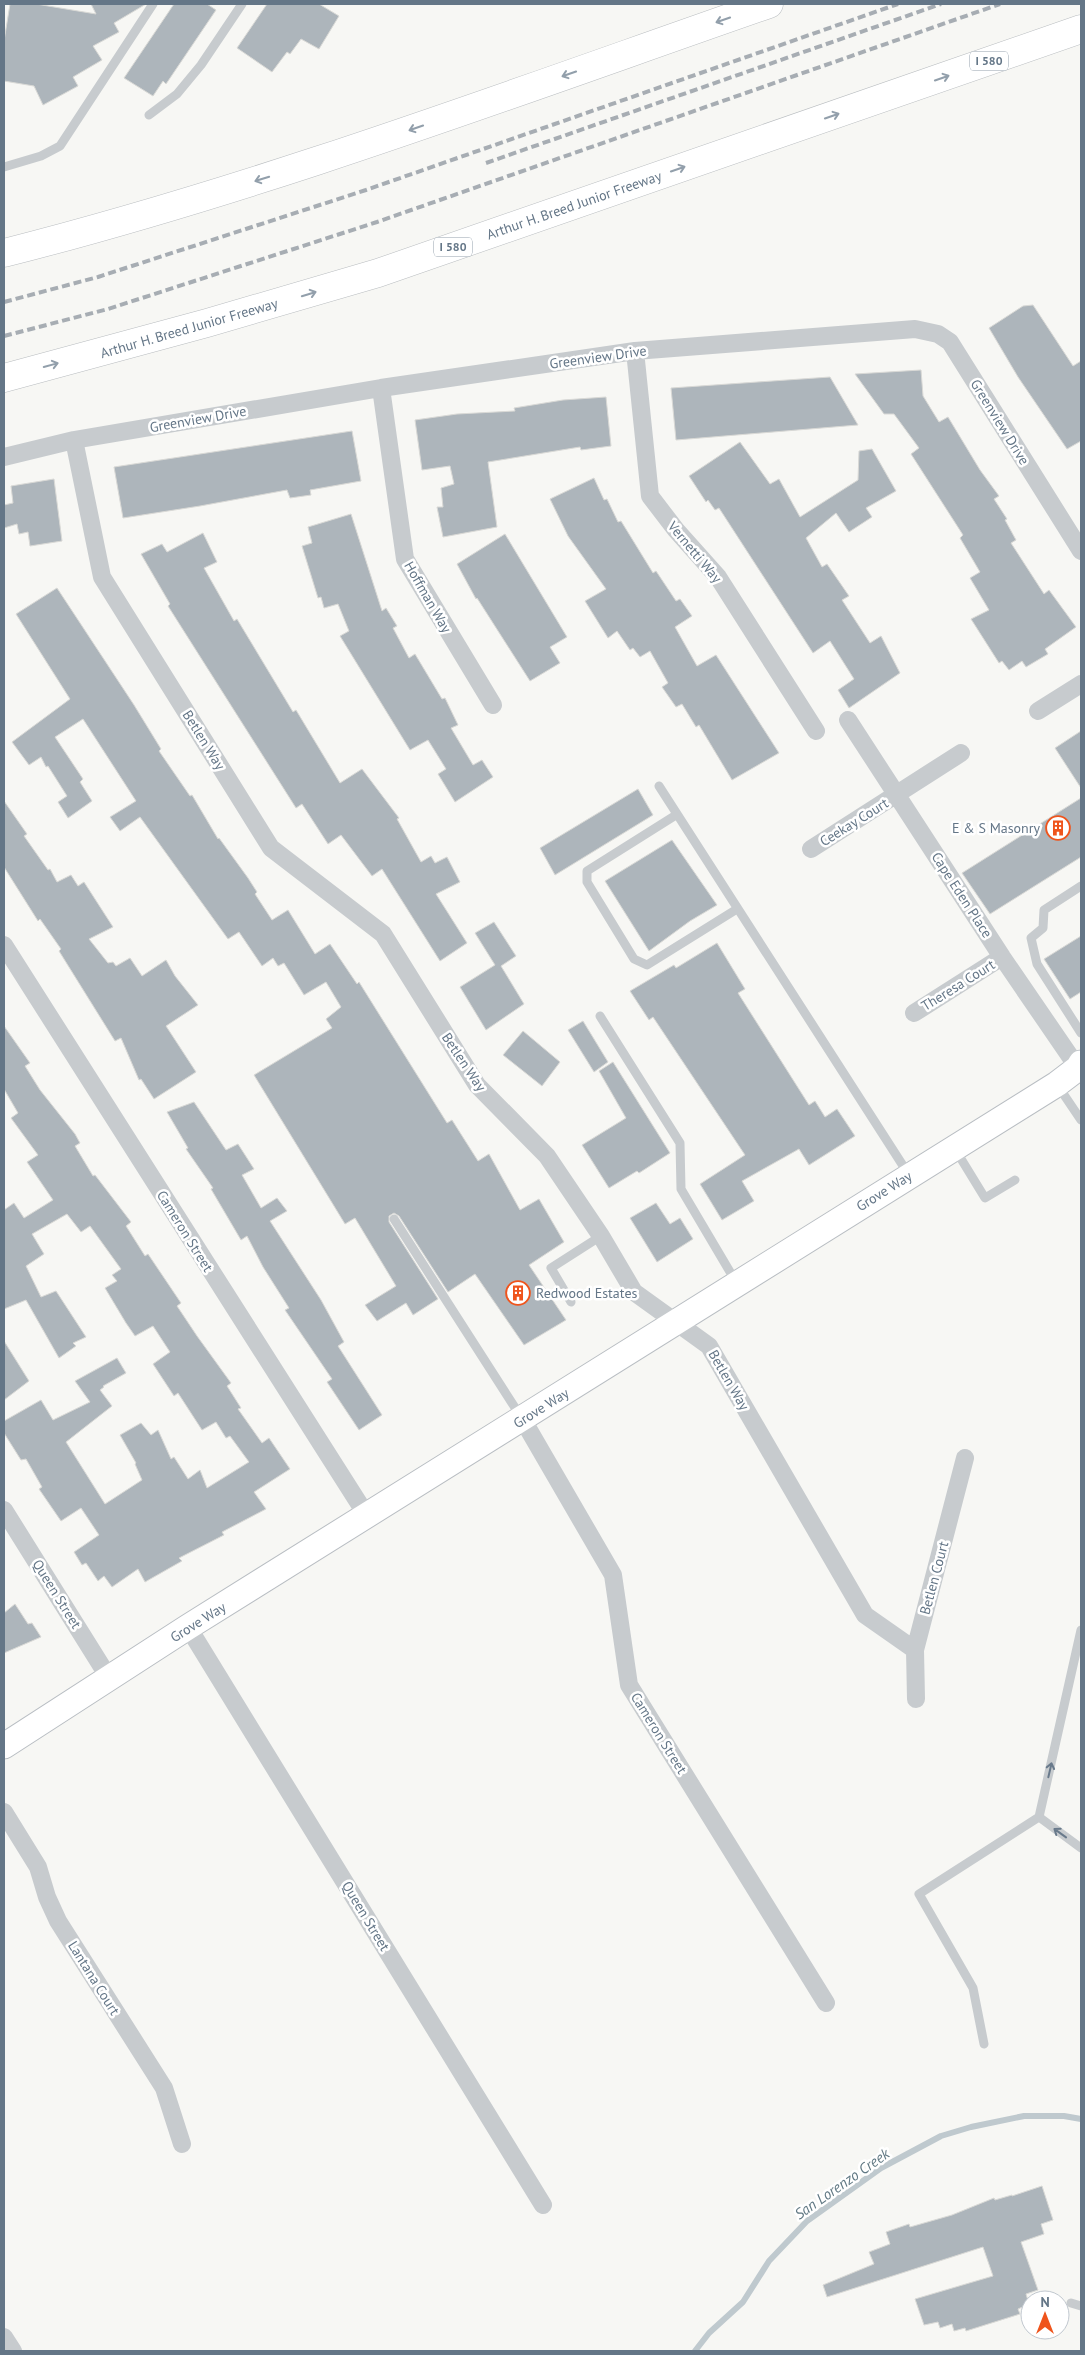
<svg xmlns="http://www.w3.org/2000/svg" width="1085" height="2355" viewBox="0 0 1085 2355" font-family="'PT Sans',sans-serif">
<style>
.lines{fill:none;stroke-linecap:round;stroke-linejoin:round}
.stream{stroke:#bfc9ce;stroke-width:6}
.building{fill:#adb5bb;stroke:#d9d9d6}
.secondary-casing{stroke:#b9bec3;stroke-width:27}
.highway-casing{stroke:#b9bdc0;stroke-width:29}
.lane{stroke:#c7cbce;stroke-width:9}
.street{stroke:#c7cbce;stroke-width:18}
.secondary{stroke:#fff;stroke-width:25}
.highway{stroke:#fff;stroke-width:28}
.rail{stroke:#a7adb3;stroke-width:4;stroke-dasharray:8 4;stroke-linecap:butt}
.oneway{stroke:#929fab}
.oneway2{stroke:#697a8b}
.labels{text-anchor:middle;stroke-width:5;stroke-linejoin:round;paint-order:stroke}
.shield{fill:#fff;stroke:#929fab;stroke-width:1}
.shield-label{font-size:12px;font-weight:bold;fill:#647687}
.street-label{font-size:14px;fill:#647687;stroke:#fff}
.poi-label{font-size:14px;fill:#647687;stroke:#fff;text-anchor:end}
.water-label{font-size:15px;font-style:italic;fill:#607883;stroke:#fff}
</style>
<rect width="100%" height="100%" fill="#f7f7f4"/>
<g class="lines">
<!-- stream -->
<path class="stream" d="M695 2351 709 2333 743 2302 769 2261 807 2221 881 2168 941 2136 971 2127 1024 2116H1064L1081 2119"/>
</g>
<!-- building -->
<path class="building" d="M10 4H36L96 14 91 4H146L114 23 119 32 93 46 102 60 73 77 78 86 43 105 34 86 4 81V41Z
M174 4H207L216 10 166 84 163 81 153 96 124 78Z
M267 4H319L339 16 319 49 301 39 290 54 287 52 272 72 237 48Z
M1033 305 1073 366 1081 361V441L1067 449 1018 377 989 328 1023 306Z
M921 370 923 396 939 422 948 417 980 470 999 496 994 499 1007 519 1005 520 1016 540 1011 543 1044 594 1049 590 1076 627 1045 649 1048 654 1026 667 1022 661 1009 670 1002 661 999 663 971 619 989 610 970 578 980 572 960 538 963 535 911 454 919 448 894 414H884L855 374Z
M830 377 858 425 676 440 671 388Z
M606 397 611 446 581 450 580 447 488 462 497 527 443 537 437 507H443L441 488 454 484 450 466 422 470 415 420 457 414 515 411 514 408 563 400Z
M352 431 361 481 310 490 311 495 290 498 287 490 200 506 123 518 114 467Z
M740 442 770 484 779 479 800 517 858 480 859 451 872 449 896 491 866 508 872 517 849 532 836 513 806 538 822 567 827 564 849 596 842 600 870 643 881 636 900 673 849 708 838 690 854 679 830 641 813 653 719 508 715 510 708 500 706 502 689 476Z
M594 478 604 500 607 499 618 522 621 521 653 573 656 571 676 601 680 599 692 616 675 627 697 666 716 655 779 753 732 780 699 725 696 727 682 704 676 707 662 687 668 683 650 651 640 657 633 648 630 650 617 631 608 638 585 601 606 589 568 536 550 499Z
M54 479 62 541 30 546 28 532 19 534 17 524 4 528V505L13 503 11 486Z
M351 514 382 611 386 608 397 626 393 628 409 658 415 654 442 699 445 698 458 725 451 728 473 765 482 760 493 777 455 802 438 774 446 769 428 740 410 750 340 636 349 631 338 604 324 608 321 597 318 598 302 546 312 543 308 527Z
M203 533 217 562 204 568 234 621 237 619 293 712 296 710 340 783 362 769 399 818 397 819 421 862 431 856 435 863 447 857 460 882 436 894 467 943 440 961 382 869 372 876 341 835 328 844 302 804 296 808 168 606 170 604 141 554 162 544 167 552Z
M505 534 567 637 550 647 560 663 530 681 477 598 476 599 457 564Z
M57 588 134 705 161 749 159 751 190 796 192 795 218 839 219 838 248 878 257 892 255 894 272 920 288 910 315 954 330 944 357 984 359 982 447 1123 452 1120 478 1161 489 1154 520 1210 539 1199 564 1242 529 1265 566 1320 524 1345 475 1274 448 1292 399 1216 394 1213 389 1216V1222L438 1299 413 1315 406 1303 377 1321 365 1305 396 1286 355 1218 345 1224 254 1075 332 1028 326 1019 341 1007 326 982 304 995 284 963 278 966 273 958 262 966 239 932 228 939 140 817 120 831 110 817 136 801 83 719 55 737 83 779 80 782 92 801 68 818 58 802 67 796 48 766 46 767 41 757 29 765 12 742 70 699 16 614Z
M1081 731V788L1055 748Z
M638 789 653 815 555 875 540 848Z
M1081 798V857L990 914 962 873Z
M4 801 27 834 24 836 48 870 50 869 57 882 71 875 78 886 84 882 113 927 89 939 108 963 113 962 116 966 130 958 142 976 166 960 175 976 198 1005 166 1026 196 1072 154 1099 141 1079 139 1080 121 1038 115 1041 59 951 61 949 40 919 38 921 4 867Z
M672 840 717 905 690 921 649 951 605 881Z
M494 922 516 956 501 966 524 1004 486 1030 460 987 495 965 475 933Z
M1081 936V992L1070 999 1044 959Z
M717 943 745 989 738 993 809 1105 815 1101 825 1117 837 1109 855 1136 809 1165 799 1149 742 1181 754 1201 722 1220 700 1184 745 1155 653 1017 649 1020 630 991 674 965 676 968Z
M583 1021 608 1062 594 1072 568 1030Z
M4 1026 30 1063 25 1066 40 1090 75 1134 80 1143 75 1146 93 1176 95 1175 131 1222 126 1226 145 1256 148 1254 181 1303 177 1306 197 1336 231 1383 227 1386 241 1408 238 1409 262 1443 269 1438 290 1469 254 1492 266 1509 222 1532 224 1535 179 1558 182 1561 145 1582 138 1569 112 1587 104 1576 98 1581 86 1563 82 1565 74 1552 99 1535 81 1508 61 1521 39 1489 42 1487 26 1459 21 1460 4 1433V1421L41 1400 53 1420 90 1402 75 1381 117 1358 126 1373 103 1386 104 1387 100 1390 112 1406 66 1442 105 1504 142 1480 135 1464 136 1463 120 1435 141 1423 151 1435 158 1430 171 1459 174 1457 188 1479 200 1470 207 1488 249 1462 230 1436 226 1438 216 1422 202 1430 178 1393 174 1396 153 1364 170 1352 153 1326 135 1336 126 1323 105 1288 117 1281 112 1275 121 1269 90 1226 81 1232 67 1214 32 1234 44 1254 26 1266 41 1297 56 1291 86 1337 73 1343 76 1346 59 1358 26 1300 4 1309V1210L14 1203 24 1218 53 1200 27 1162 38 1155 11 1118 18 1113 4 1089Z
M523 1031 560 1062 542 1086 503 1055Z
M613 1062 670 1153 639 1173 637 1171 609 1188 582 1145 626 1118 599 1071Z
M194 1102 226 1150 238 1144 254 1169 242 1175 261 1208 277 1198 287 1211 270 1221 321 1300 344 1342 338 1346 382 1415 359 1430 327 1382 332 1379 285 1310 289 1308 263 1267 247 1236 241 1240 211 1189 213 1188 186 1149 188 1148 167 1112Z
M656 1203 670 1224 680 1218 693 1239 657 1262 630 1218Z
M4 1341 29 1381 4 1400Z
M15 1604 28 1624 32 1623 41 1637 4 1653V1613Z
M1042 2186 1053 2220 1041 2224 1044 2234 1021 2242 1038 2290 1026 2294 1029 2304 1018 2309 1020 2314 966 2331 965 2328 954 2331 952 2324 940 2328 938 2322 924 2325 915 2299 993 2276 983 2247 827 2297 823 2285 874 2264 869 2252 890 2244 886 2232 909 2224 910 2227 952 2215 994 2198 995 2200 1012 2195V2196Z"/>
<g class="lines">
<!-- secondary casing -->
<g class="secondary-casing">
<path id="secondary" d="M4 1746 188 1627 1057 1084 1078 1068 1081 1063"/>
</g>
<!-- highway casing -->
<g class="highway-casing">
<path id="highway" d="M4 253C264 187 516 92 769 4
M4 378 207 323 378 273 1081 29"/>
</g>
<!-- lane -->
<path class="lane" d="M149 115 177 94 201 65 242 4
M4 167 41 156 60 146 153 4
M659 786 909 1175
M676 815 587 871V882L634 959 647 965 737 909
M1081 886 1044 910 1043 928 1031 938 1037 964 1081 1033
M600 1016 680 1143 681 1189 736 1282
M1058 1086 1081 1120
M955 1149 985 1198 1015 1180
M394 1219 521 1417
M571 1302 551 1268 601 1236
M1039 1817 1081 1848
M984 2044 973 1988 919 1894 1039 1817 1081 1630
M1071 2303 1081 2306"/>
<!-- street -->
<path class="street" d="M635 351 650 496 676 530 718 577 816 731
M381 388 405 559 493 705
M74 440 102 577 271 848 383 934 477 1085 547 1156 601 1236 634 1292 709 1346 865 1615 915 1650
M4 457 74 440 381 388 635 351 915 329 938 334 950 342 1081 551
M1038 711 1081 684
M848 720 1002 957 1078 1068
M811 849 961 753
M4 945 367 1516
M914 1013 1002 957
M523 1420 613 1575 629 1685 826 2003
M4 1510 109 1678
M188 1627 543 2205
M916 1699 915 1650 965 1458
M4 1812 38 1867 47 1897 58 1921 164 2088 182 2144
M4 2337 13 2351"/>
<!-- secondary -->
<use href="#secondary" class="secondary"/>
<!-- highway -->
<use href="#highway" class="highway"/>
<!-- rail -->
<path class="rail" d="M486 163 941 4
M4 302 98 277 366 190 898 4
M4 336 108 309 377 222 1000 4"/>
</g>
<!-- one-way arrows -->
<defs><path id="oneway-shaft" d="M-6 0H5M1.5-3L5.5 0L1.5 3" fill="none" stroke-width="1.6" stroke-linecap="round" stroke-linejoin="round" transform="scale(1.25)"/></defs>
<g class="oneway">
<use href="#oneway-shaft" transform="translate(723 20) rotate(161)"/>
<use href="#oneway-shaft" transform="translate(569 74) rotate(161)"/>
<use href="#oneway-shaft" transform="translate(942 78) rotate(-19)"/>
<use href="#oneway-shaft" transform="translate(832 116) rotate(-19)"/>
<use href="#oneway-shaft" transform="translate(416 128) rotate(161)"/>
<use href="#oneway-shaft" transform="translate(678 169) rotate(-19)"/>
<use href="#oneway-shaft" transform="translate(262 179) rotate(163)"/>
<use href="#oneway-shaft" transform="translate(309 294) rotate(-17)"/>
<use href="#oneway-shaft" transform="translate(51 365) rotate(-15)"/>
</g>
<g class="oneway2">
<use href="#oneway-shaft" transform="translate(1050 1770) rotate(-77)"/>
<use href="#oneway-shaft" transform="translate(1060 1833) rotate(-144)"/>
</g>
<!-- icons -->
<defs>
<g id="building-ring" transform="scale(1.25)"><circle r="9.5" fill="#fff" stroke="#ef541c" stroke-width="1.5"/><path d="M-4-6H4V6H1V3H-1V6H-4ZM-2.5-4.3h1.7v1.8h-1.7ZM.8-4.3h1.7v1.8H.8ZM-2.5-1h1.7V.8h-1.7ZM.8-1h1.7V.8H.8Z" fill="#ef541c"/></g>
</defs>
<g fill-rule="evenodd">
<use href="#building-ring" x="1058" y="828"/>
<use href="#building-ring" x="518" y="1293"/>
</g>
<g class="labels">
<!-- shield labels -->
<g class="shield">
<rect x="970" y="51.5" width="38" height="19" rx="4"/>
<rect x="434" y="237.5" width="38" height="19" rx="4"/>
</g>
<g class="shield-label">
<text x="989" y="65">I 580</text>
<text x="453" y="251">I 580</text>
</g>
<!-- street labels -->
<g class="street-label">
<text transform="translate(574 205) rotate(-19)" y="5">Arthur H. Breed Junior Freeway</text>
<text transform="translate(189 328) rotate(-16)" y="5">Arthur H. Breed Junior Freeway</text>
<text transform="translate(598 357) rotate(-8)" y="5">Greenview Drive</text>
<text transform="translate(198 419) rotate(-10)" y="5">Greenview Drive</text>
<text transform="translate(1000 422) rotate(58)" y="5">Greenview Drive</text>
<text transform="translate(695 552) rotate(50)" y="5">Vernetti Way</text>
<text transform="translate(428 597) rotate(60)" y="5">Hoffman Way</text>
<text transform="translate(204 740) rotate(58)" y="5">Betlen Way</text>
<text transform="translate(854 822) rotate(-32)" y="5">Ceekay Court</text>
<text transform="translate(962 895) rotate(57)" y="5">Cape Eden Place</text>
<text transform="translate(958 985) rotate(-32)" y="5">Theresa Court</text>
<text transform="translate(464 1062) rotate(56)" y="5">Betlen Way</text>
<text transform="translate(884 1191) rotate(-32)" y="5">Grove Way</text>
<text transform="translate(185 1231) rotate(58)" y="5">Cameron Street</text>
<text transform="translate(729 1380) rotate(60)" y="5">Betlen Way</text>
<text transform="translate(541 1408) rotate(-32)" y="5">Grove Way</text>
<text transform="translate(934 1578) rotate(-75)" y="5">Betlen Court</text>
<text transform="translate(57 1594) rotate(58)" y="5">Queen Street</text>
<text transform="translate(198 1622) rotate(-32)" y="5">Grove Way</text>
<text transform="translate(659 1733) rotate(58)" y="5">Cameron Street</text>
<text transform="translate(366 1916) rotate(59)" y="5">Queen Street</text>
<text transform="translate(94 1978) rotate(58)" y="5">Lantana Court</text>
</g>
<!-- poi labels -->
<g class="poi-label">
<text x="1040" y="833">E &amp; S Masonry</text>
<text x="536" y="1298" text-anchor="start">Redwood Estates</text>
</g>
<!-- water labels -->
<g class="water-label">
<text transform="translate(842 2184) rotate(-35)" y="5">San Lorenzo Creek</text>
</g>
</g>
<!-- border -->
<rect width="1085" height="2355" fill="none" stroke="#647687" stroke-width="10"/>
<!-- north arrow -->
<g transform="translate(1045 2315)"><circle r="24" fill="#ffffff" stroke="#c1c8cf"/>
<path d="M0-4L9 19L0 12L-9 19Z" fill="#ef541c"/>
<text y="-8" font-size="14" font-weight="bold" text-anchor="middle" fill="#647687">N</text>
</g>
</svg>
